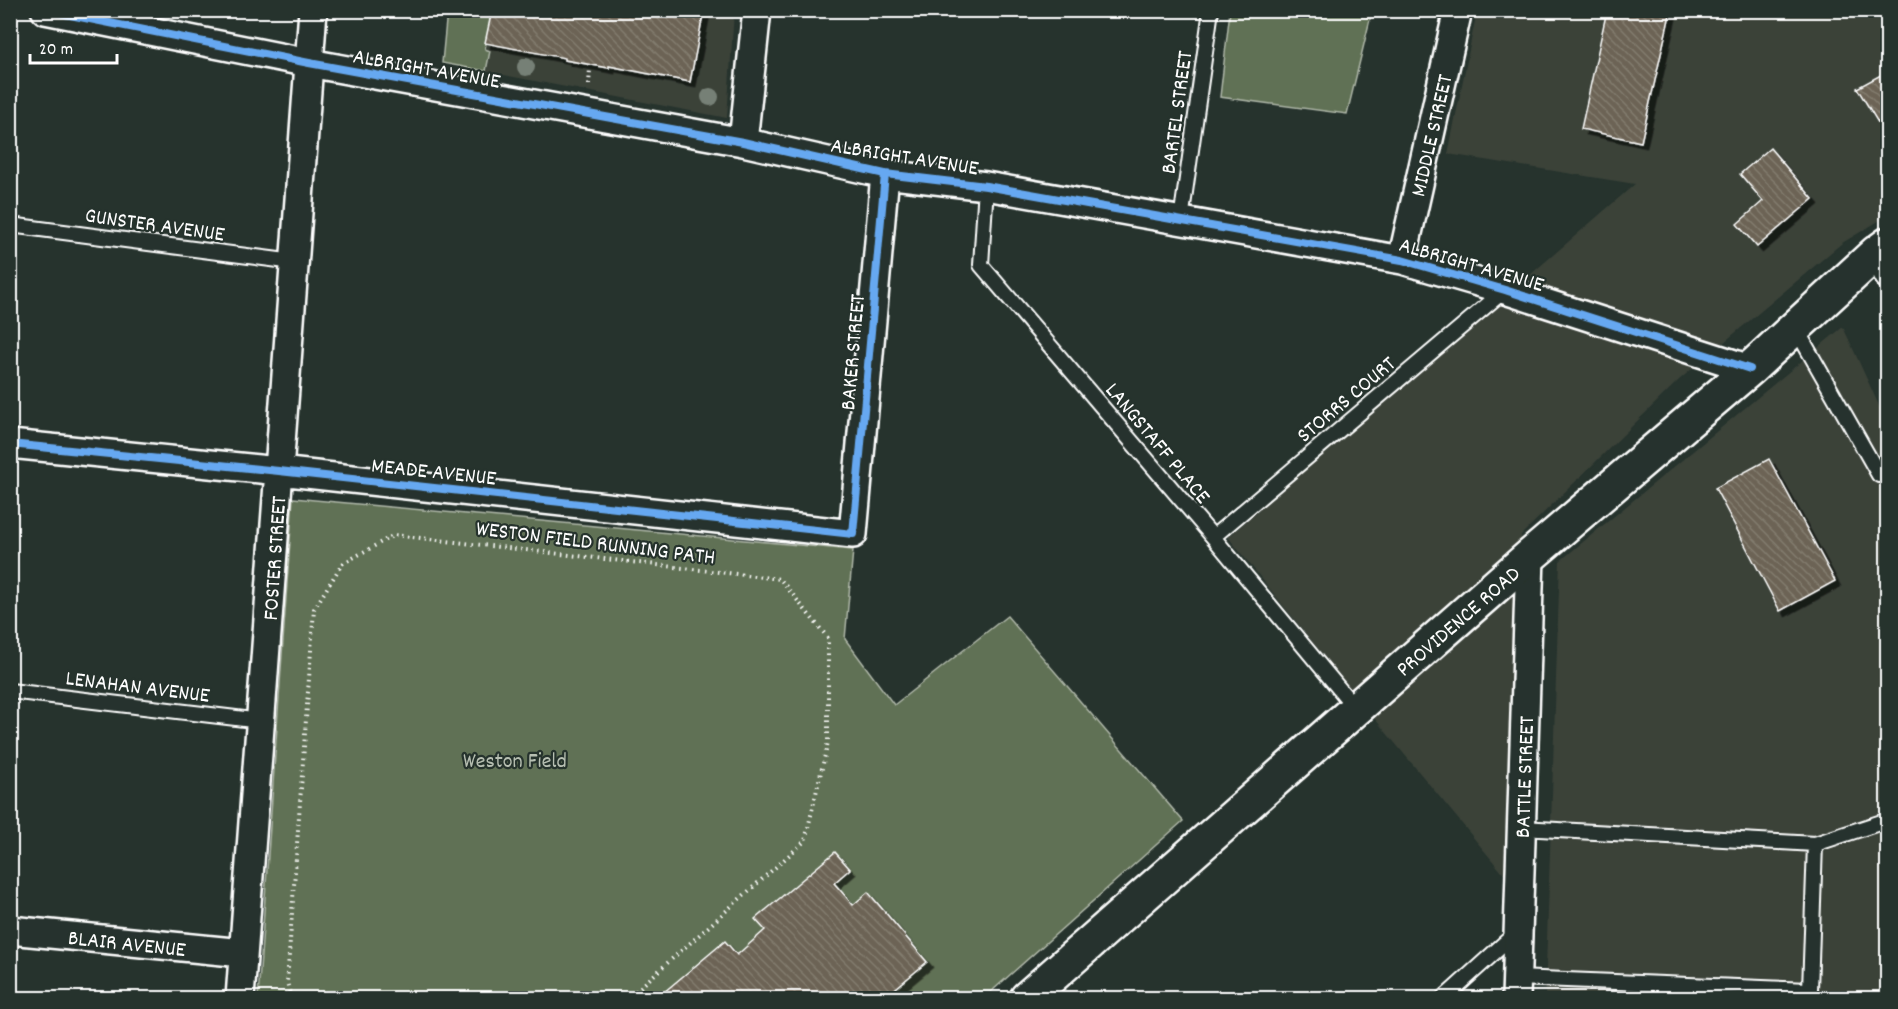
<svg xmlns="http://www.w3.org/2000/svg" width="1898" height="1009" viewBox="0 0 1898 1009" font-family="Dekko,sans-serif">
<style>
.built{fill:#3b4239}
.green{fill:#607154;stroke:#b0b8aa;stroke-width:1.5}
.building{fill:url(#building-back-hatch);stroke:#fff;stroke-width:1.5;filter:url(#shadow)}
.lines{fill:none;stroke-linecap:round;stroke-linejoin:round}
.service-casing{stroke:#fff;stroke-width:18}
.minor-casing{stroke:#fff;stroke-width:32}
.secondary-casing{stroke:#fff;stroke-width:38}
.path{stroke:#fff;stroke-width:4;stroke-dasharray:1.5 4.5;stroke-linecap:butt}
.service{stroke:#26332d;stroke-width:14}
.minor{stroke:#26332d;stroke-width:27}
.secondary{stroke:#26332d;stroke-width:33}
.cycleway-casing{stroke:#26332d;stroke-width:11}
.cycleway{stroke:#66a8f1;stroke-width:8}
.tree{fill:#768076}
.labels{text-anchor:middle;stroke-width:4.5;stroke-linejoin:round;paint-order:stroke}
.street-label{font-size:22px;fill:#fff;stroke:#26332d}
.park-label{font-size:22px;fill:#b7bfb2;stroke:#26332d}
</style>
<defs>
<pattern id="building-back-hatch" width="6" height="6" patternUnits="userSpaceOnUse" patternTransform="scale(1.5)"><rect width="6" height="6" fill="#6c6455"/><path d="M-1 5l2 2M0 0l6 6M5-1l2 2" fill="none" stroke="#827b6e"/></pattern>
<filter id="shadow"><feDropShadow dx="5.5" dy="5.5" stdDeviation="0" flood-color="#0009"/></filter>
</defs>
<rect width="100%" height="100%" fill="#26332d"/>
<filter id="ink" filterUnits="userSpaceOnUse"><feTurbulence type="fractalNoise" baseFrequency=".0167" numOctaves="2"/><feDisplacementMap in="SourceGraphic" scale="12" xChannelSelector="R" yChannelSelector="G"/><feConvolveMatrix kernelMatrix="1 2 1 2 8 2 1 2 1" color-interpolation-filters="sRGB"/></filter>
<g filter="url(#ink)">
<!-- built -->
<path class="built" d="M447 11H734L727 118 442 63Z
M1477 11H1887V216L1842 243 1679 380 1521 535V581L1506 877 1351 690 1228 537 1635 184 1448 154Z
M1843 327 1887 423V998H1545L1560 561Z"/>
<!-- green -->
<path class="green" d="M447 11H492L485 49 490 51 486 71 442 63Z
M1230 11H1372L1347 114 1220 97Z
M293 498 853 550 845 639 894 705 1007 616 1183 821 984 998H258Z"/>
<!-- building -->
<path class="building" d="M492 10H704L690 82 609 66V68L565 60V58L485 43Z
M1607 10H1671L1641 142 1581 129Z
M1888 71V139L1857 88Z
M1770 148 1813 199 1757 247 1737 224 1763 201 1740 174Z
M1769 459 1835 581 1780 611 1715 488Z
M835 852 850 869 834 883 853 905 868 892 927 962 884 998H657L725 941 737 955 765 930 755 919Z"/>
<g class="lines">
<!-- service casing -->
<g class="service-casing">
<path id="service" d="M986 186 981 265 1213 537 1356 709
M1181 220 1211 10
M10 225 294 262
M1795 327 1879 475
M1213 537 1505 290
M10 691 261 721
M1521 828 1815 844 1888 820
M1516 978 1810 990V998
M1810 990 1815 844
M1444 998 1517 932"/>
</g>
<!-- minor casing -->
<g class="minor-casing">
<path id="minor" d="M45 10 309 63 743 142 885 174 986 186 1402 260 1505 290 1750 369
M743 142 757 10
M1877 252 1888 275
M1402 260 1458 10
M10 444 279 471 853 534 885 174
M10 930 243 953
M240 998 313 10
M1516 998 1530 556"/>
</g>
<!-- secondary casing -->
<g class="secondary-casing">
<path id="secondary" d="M1027 998 1530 556 1750 369 1877 252 1888 244"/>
</g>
<!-- path -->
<path class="path" d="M589 85 590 68
M291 998 287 982 314 609 342 564 394 535 780 579 828 638V742L805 841 628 998"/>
<!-- service -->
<use href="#service" class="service"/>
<!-- minor -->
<use href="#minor" class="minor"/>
<!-- secondary -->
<use href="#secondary" class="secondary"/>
<!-- cycleway casing -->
<g class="cycleway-casing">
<path id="cycleway" d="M45 10 309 63 743 142 885 174 986 186 1402 260 1505 290 1750 369
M10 444 279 471 853 534 885 174"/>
</g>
<!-- cycleway -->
<use href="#cycleway" class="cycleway"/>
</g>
<!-- trees -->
<g class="tree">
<circle cx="526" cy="67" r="9"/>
<circle cx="710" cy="97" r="9"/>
</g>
</g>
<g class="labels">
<!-- street labels -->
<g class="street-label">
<text transform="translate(427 67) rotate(10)" y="8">ALBRIGHT AVENUE</text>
<text transform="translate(1175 112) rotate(-82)" y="8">BARTEL STREET</text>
<text transform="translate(1430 135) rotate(-77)" y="8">MIDDLE STREET</text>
<text transform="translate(905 155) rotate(9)" y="8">ALBRIGHT AVENUE</text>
<text transform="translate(155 223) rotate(8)" y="8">GUNSTER AVENUE</text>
<text transform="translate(1472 263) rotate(16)" y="8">ALBRIGHT AVENUE</text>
<text transform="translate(851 352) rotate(-85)" y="8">BAKER STREET</text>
<text transform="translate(1345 398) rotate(-40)" y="8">STORRS COURT</text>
<text transform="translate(1159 442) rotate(50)" y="8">LANGSTAFF PLACE</text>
<text transform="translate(434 470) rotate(6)" y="8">MEADE AVENUE</text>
<text transform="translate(596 541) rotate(7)" y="8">WESTON FIELD RUNNING PATH</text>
<text transform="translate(273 558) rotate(-86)" y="8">FOSTER STREET</text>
<text transform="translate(1457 620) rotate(-41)" y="8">PROVIDENCE ROAD</text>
<text transform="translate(138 685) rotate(7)" y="8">LENAHAN AVENUE</text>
<text transform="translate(1523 777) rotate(-88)" y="8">BATTLE STREET</text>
<text transform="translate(127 942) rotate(6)" y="8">BLAIR AVENUE</text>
</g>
<!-- park labels -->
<g class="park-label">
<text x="515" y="767">Weston Field</text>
</g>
</g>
<!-- margin -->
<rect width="1898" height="1009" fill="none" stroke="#26332d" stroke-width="36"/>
<rect x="18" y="18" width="1862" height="973" fill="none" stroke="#fff" stroke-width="2" filter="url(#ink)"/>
<!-- scale -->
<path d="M30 54v9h87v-9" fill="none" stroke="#ffffff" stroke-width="3"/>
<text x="39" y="54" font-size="18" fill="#ffffff" stroke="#26332d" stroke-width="4.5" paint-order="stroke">20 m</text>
</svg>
